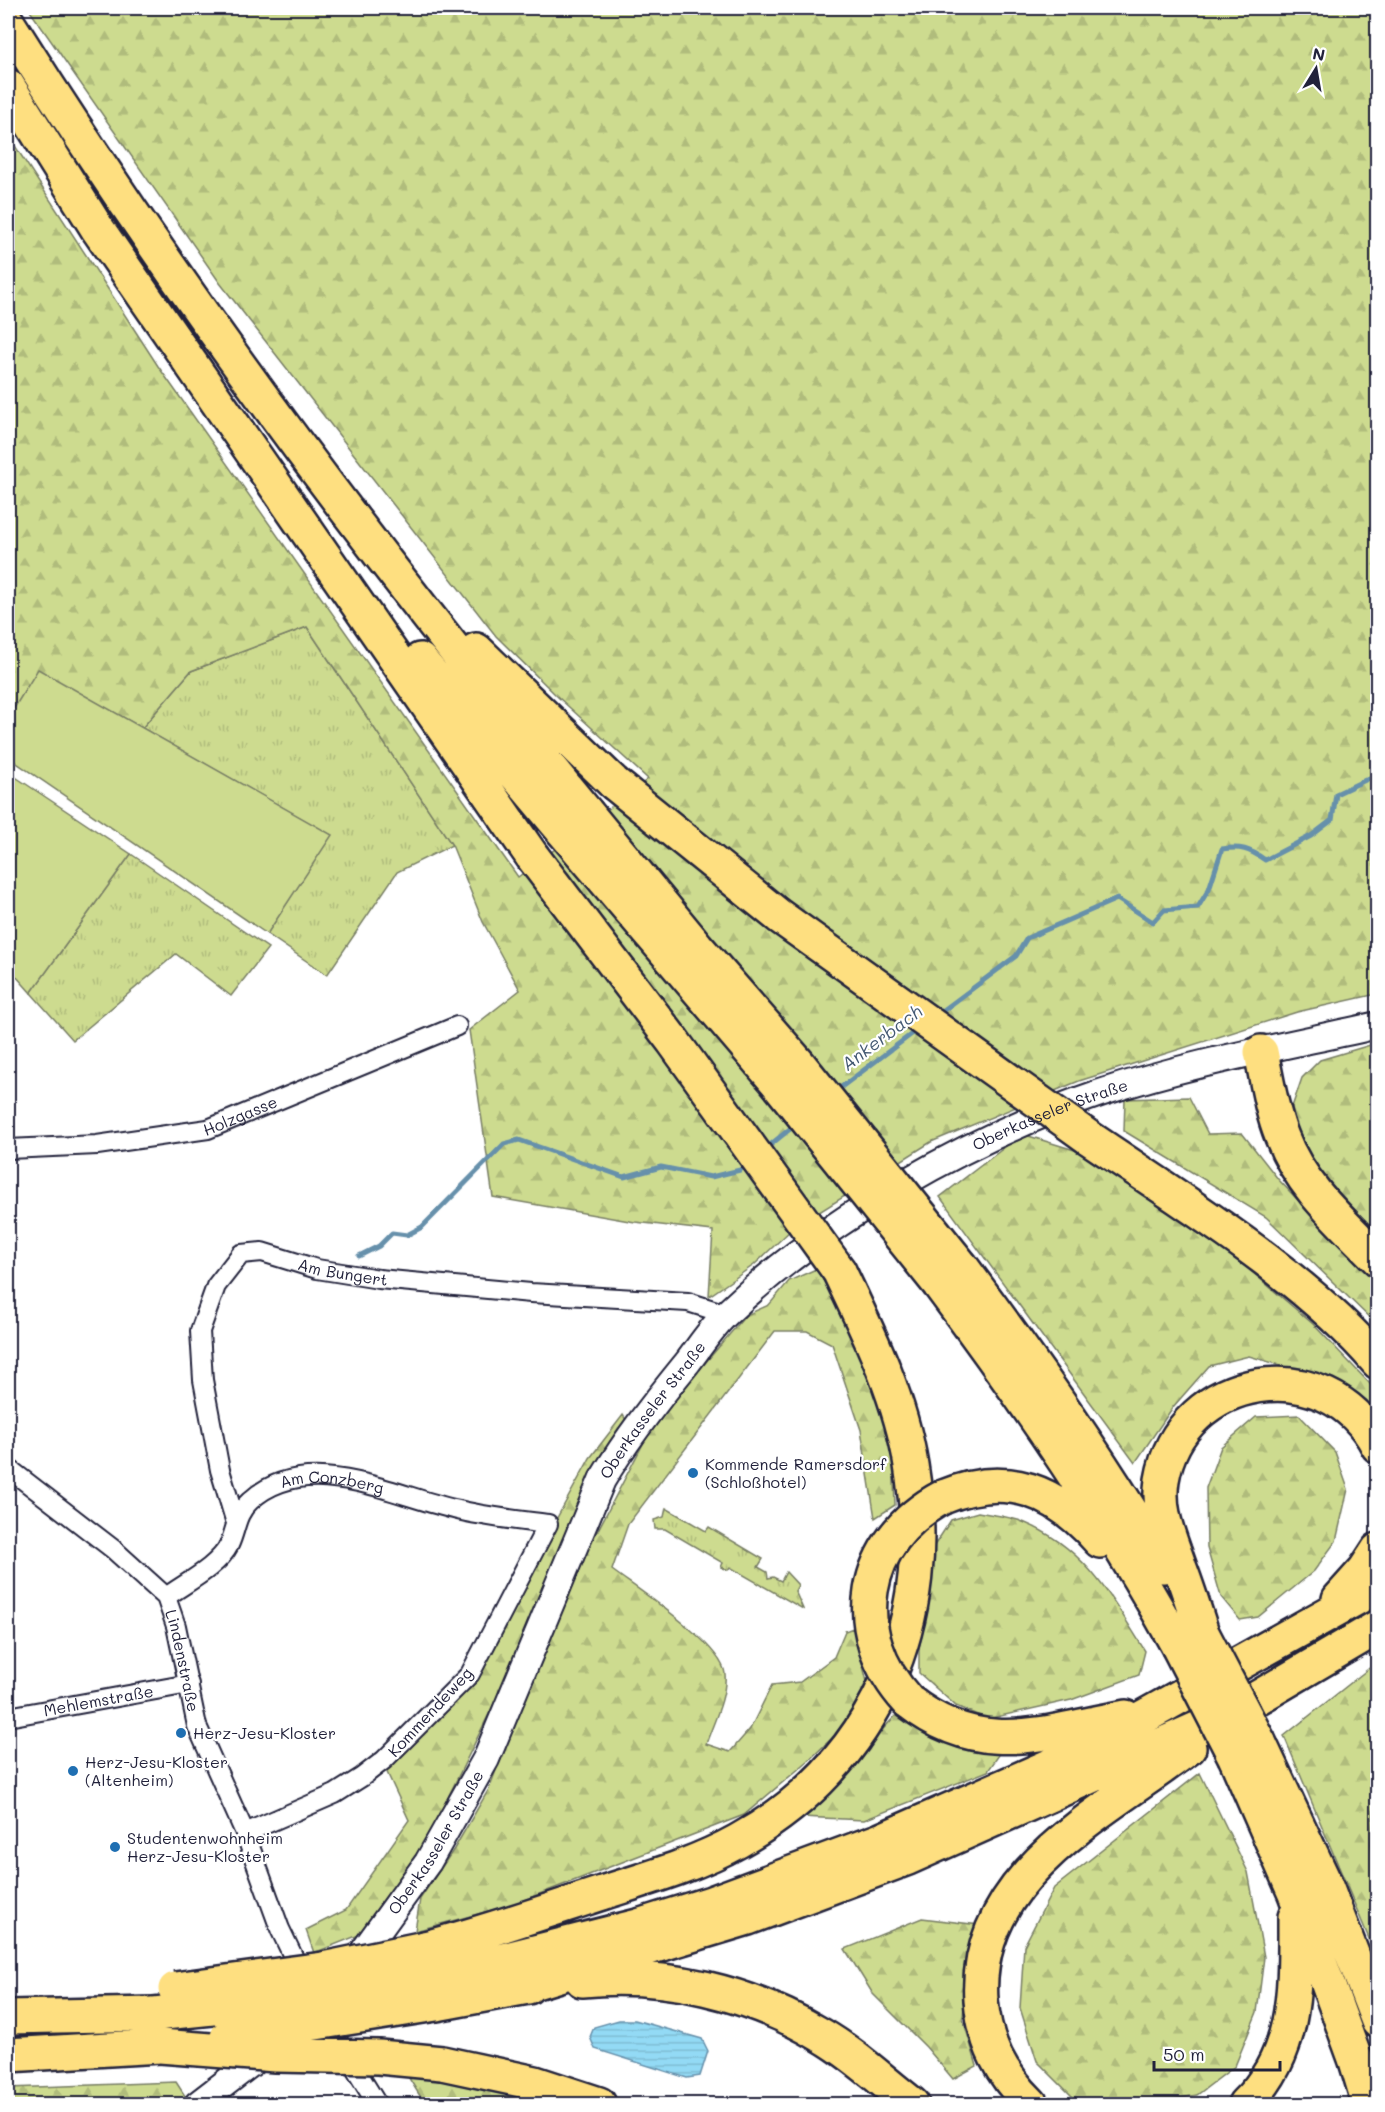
<svg xmlns="http://www.w3.org/2000/svg" width="1385" height="2112" viewBox="0 0 1385 2112" font-family="Mali,sans-serif">
<style>
.grass{fill:url(#grass-tufts);stroke:#787e65;stroke-width:1.5}
.forest{fill:url(#forest-firs);stroke:#787e65;stroke-width:1.5}
.garden{fill:#cddb8f;stroke:#787e65;stroke-width:1.5}
.water{fill:url(#water-rules);stroke:#6690ab;stroke-width:1.5}
.lines{fill:none;stroke-linecap:round;stroke-linejoin:round}
.stream{stroke:#6690ab;stroke-width:5}
.street-casing{stroke:#22223b;stroke-width:22}
.secondary-casing{stroke:#22223b;stroke-width:30}
.highway-casing{stroke:#22223b;stroke-width:38}
.street{stroke:#fff;stroke-width:18}
.secondary{stroke:#fff;stroke-width:26}
.highway{stroke:#fedf80;stroke-width:33}
.highway-bridge-casing{stroke:#22223b;stroke-width:38;stroke-linecap:butt}
.highway-bridge{stroke:#fedf80;stroke-width:33}
.poi-dot{fill:#1f6fb2;stroke:#fff;stroke-width:2}
.labels{text-anchor:middle;stroke-width:4.5;stroke-linejoin:round;paint-order:stroke}
.street-label{font-size:16px;fill:#22223b;stroke:#fff}
.poi-label{font-size:16px;fill:#22223b;stroke:#fff;text-anchor:start}
.water-label{font-size:18px;font-style:italic;fill:#445973;stroke:#fff}
</style>
<defs>
<pattern id="grass-tufts" width="24" height="20" patternUnits="userSpaceOnUse" patternTransform="scale(1.5)"><rect width="24" height="20" fill="#cddb8f"/><path d="M3 7l-1-3M5 7V3M7 7l1-3M15 17l-1-3M17 17v-4M19 17l1-3" fill="none" stroke="#b0bc7c"/></pattern>
<pattern id="forest-firs" width="22" height="20" patternUnits="userSpaceOnUse" patternTransform="scale(1.5)"><rect width="22" height="20" fill="#cddb8f"/><path d="M5 1l3.5 6h-7zM16 11l3.5 6h-7z" fill="#b0bc7c"/></pattern>
<pattern id="water-rules" width="6" height="5" patternUnits="userSpaceOnUse" patternTransform="scale(1.5)"><rect width="6" height="5" fill="#93daf5"/><path d="M0 2.5h6" fill="none" stroke="#7ebbd3"/></pattern>
</defs>
<rect width="100%" height="100%" fill="#fff"/>
<filter id="ink" filterUnits="userSpaceOnUse"><feTurbulence type="fractalNoise" baseFrequency=".0167" numOctaves="2"/><feDisplacementMap in="SourceGraphic" scale="12" xChannelSelector="R" yChannelSelector="G"/><feConvolveMatrix kernelMatrix="1 2 1 2 8 2 1 2 1" color-interpolation-filters="sRGB"/></filter>
<g filter="url(#ink)">
<!-- grass -->
<path class="grass" d="M307 627 452 845 397 872 327 975 267 934 331 835 142 728 191 671Z
M131 854 268 948 231 996 176 954 73 1040 31 993Z
M666 1508 706 1531 709 1527 763 1559 758 1567 767 1572 768 1578 773 1577 781 1581 786 1572 798 1585 795 1591 803 1609 730 1567 728 1570 721 1567 723 1563 665 1529H655L654 1520 664 1517Z"/>
<!-- forest -->
<path class="forest" d="M28 8H1377V994L1297 1012 1079 1081 931 1142 792 1229 754 1265 709 1296 713 1231 635 1222 493 1197 469 1030 520 990 483 922 452 845 307 627 191 671 142 728 38 670 8 718V135L158 366 518 877 648 779 559 698 496 636 220 283Z
M1377 1043V1240L1348 1211 1299 1143 1292 1107 1302 1078 1320 1060Z
M1189 1097 1208 1134 1242 1133 1278 1179 1377 1284V1325L1266 1217 1124 1131 1125 1099Z
M1022 1134 1081 1152 1231 1254 1313 1324 1372 1386 1377 1393V1427L1300 1371 1249 1356 1209 1366 1173 1407 1135 1463 940 1197Z
M816 1269 848 1316 892 1435 895 1505 875 1518 861 1430 832 1344 807 1331H775L628 1524 612 1570C637 1589 722 1644 725 1674 727 1697 713 1723 706 1744L730 1752 750 1729 772 1685 800 1682 834 1657 845 1631 853 1628 869 1689 851 1720 808 1761 744 1815 511 1905 415 1931 420 1899 454 1849 489 1789 557 1608 654 1423 746 1315 769 1305 789 1281Z
M623 1415 626 1420 596 1473 513 1665 431 1832 364 1933 314 1953 306 1930 346 1910 409 1820 385 1768 477 1680 553 1525 590 1458Z
M1299 1415 1335 1452 1348 1489 1336 1541 1314 1571 1258 1617 1240 1620 1221 1597 1207 1548 1206 1488 1221 1447 1256 1417Z
M978 1512C992 1515 1010 1516 1023 1522 1085 1547 1112 1598 1145 1651L1139 1675 1071 1700 987 1719 956 1706 919 1673V1648L925 1622 932 1549 951 1520Z
M1377 1662 1378 1746 1371 1844 1377 1883 1378 1938 1370 1941 1284 1736Z
M897 1714 929 1735 1001 1752 988 1771 864 1820 802 1817Z
M1200 1773 1248 1872 1264 1957 1257 2012 1235 2066 1197 2095 1148 2104H1111L1073 2097 1037 2061 1020 2008 1024 1946 1054 1888Z
M922 1918 979 1925 967 1960 963 2019 977 2066 953 2079 926 2047 873 1994 845 1949Z
M407 2075 464 2078 567 2104H425Z
M176 2082 189 2102 186 2104H8V2088Z"/>
<!-- garden -->
<path class="garden" d="M38 669 332 835 267 934 8 757V718Z
M8 772 131 854 31 993 8 967Z"/>
<!-- water -->
<path class="water" d="M619 2020H635L702 2039 708 2051 700 2076 687 2078 595 2049 590 2037 594 2027Z"/>
<g class="lines">
<!-- stream -->
<path class="stream" d="M937 1015 1016 956 1027 938 1117 899 1153 922 1164 910 1198 907 1209 889 1222 849C1240 846 1250 849 1265 860L1311 836 1332 820 1336 794 1378 774
M836 1091 917 1030
M764 1150 796 1124
M359 1256 379 1246 392 1233 407 1235 422 1227 504 1144 519 1140 624 1177 661 1167 711 1177 740 1170 748 1164"/>
<!-- street casing -->
<g class="street-casing">
<g id="street">
<path id="s1" d="M8 1149 97 1145 208 1129 457 1026"/>
<path id="s2" d="M8 1468 113 1549 166 1597 176 1626 197 1726 245 1833 280 1929 304 1979"/>
<path id="s3" d="M235 1520 220 1470 203 1380 200 1331 216 1286 241 1254 262 1252 317 1269 379 1279 531 1293 688 1302 726 1314"/>
<path id="s4" d="M166 1597C185 1583 218 1567 229 1545 237 1528 235 1515 250 1501 306 1449 392 1495 454 1509 485 1517 516 1520 548 1524L470 1674 384 1760 362 1777 335 1794 245 1833"/>
<path id="s5" d="M8 1717 189 1684"/>
<path d="M323 2017 377 2104"/>
</g>
</g>
<!-- secondary casing -->
<g class="secondary-casing">
<g id="secondary">
<path id="s6" d="M350 1970 428 1862 486 1759 602 1480C627 1438 656 1401 687 1363 700 1346 712 1327 728 1312 827 1218 971 1137 1100 1093 1190 1063 1285 1046 1378 1025"/>
<path d="M198 2104 271 2048"/>
</g>
</g>
<!-- highway casing -->
<g class="highway-casing">
<path id="highway" d="M8 23C181 299 378 561 586 812
M8 86 97 228 532 856
M476 650 614 783
M420 660 563 831
M1261 1052C1267 1080 1271 1110 1282 1137 1301 1187 1341 1221 1378 1259
M1088 1137C1182 1201 1304 1275 1378 1362
M962 1267C1034 1364 1103 1462 1164 1566
M939 1284C1026 1400 1108 1519 1178 1646
M943 1497C1008 1470 1056 1491 1100 1541
M1339 1599 1365 1570 1378 1550
M1202 1633C1195 1611 1188 1589 1180 1568 1170 1538 1157 1512 1162 1480 1180 1372 1328 1348 1378 1446
M908 1701C981 1759 1043 1732 1126 1717
M1259 1742 1324 1881 1378 2021
M1235 1757 1295 1894 1356 2061
M425 1948C484 1933 541 1913 599 1894 645 1879 695 1865 738 1841 878 1763 937 1620 911 1465 900 1396 868 1332 839 1271
M431 1978 638 1926 711 1903 881 1840 1079 1753 1378 1586
M582 1980C665 1972 749 1992 821 2035 854 2054 882 2081 912 2104
M506 1991 748 1918 908 1858 1230 1714 1378 1627
M436 2004 528 1987
M8 2017 154 2014
M8 2055 160 2046
M442 2063 535 2083 599 2104
M1031 2104C1000 2073 985 2044 981 2000 972 1876 1105 1812 1189 1748
M1245 2104C1298 2054 1295 1985 1295 1917"/>
</g>
<!-- street -->
<use href="#street" class="street"/>
<!-- secondary -->
<use href="#secondary" class="secondary"/>
<!-- highway -->
<use href="#highway" class="highway"/>
<!-- highway-bridge casing -->
<g class="highway-bridge-casing">
<path id="highway-bridge" d="M614 783 779 916 1088 1137
M586 812 697 947 798 1063 962 1267
M563 831 775 1080 939 1284
M532 856 673 1041 839 1271
M1202 1633 1259 1742
M1178 1646 1235 1757
M908 1701C846 1633 860 1541 943 1497
M175 1989 323 1969 425 1948
M154 2014 321 1997 431 1978
M227 2037 436 2004
M160 2046 275 2055 379 2057 442 2063
M1356 2061 1369 2104"/>
</g>
<!-- highway-bridge -->
<use href="#highway-bridge" class="highway-bridge"/>
</g>
</g>
<!-- markers -->
<g class="poi-dot">
<circle cx="693" cy="1473" r="6"/>
<circle cx="181" cy="1733" r="6"/>
<circle cx="73" cy="1771" r="6"/>
<circle cx="115" cy="1847" r="6"/>
</g>
<g class="labels">
<!-- street labels -->
<g class="street-label">
<text dy="6" stroke="none"><textPath href="#s1" startOffset="236">Holzgasse</textPath></text>
<text dy="6" stroke="none"><textPath href="#s6" startOffset="1144">Oberkasseler Straße</textPath></text>
<text dy="6" stroke="none"><textPath href="#s3" startOffset="386">Am Bungert</textPath></text>
<text dy="6" stroke="none"><textPath href="#s6" startOffset="640">Oberkasseler Straße</textPath></text>
<text dy="6" stroke="none"><textPath href="#s4" startOffset="220">Am Conzberg</textPath></text>
<text dy="6" stroke="none"><textPath href="#s2" startOffset="270">Lindenstraße</textPath></text>
<text dy="6" stroke="none"><textPath href="#s5" startOffset="92">Mehlemstraße</textPath></text>
<text transform="translate(430 1712) rotate(-47)" y="6">Kommendeweg</text>
<text dy="6" stroke="none"><textPath href="#s6" startOffset="154">Oberkasseler Straße</textPath></text>
</g>
<!-- poi labels -->
<g class="poi-label">
<text x="705" y="1470">Kommende Ramersdorf<tspan x="705" dy="18">(Schloßhotel)</tspan></text>
<text x="193" y="1739">Herz-Jesu-Kloster</text>
<text x="85" y="1768">Herz-Jesu-Kloster<tspan x="85" dy="18">(Altenheim)</tspan></text>
<text x="127" y="1844">Studentenwohnheim<tspan x="127" dy="18">Herz-Jesu-Kloster</tspan></text>
</g>
<!-- water labels -->
<g class="water-label">
<text transform="translate(882 1038) rotate(-37)" y="6">Ankerbach</text>
</g>
</g>
<!-- margin -->
<rect width="1385" height="2112" fill="none" stroke="#fff" stroke-width="30"/>
<rect x="15" y="15" width="1355" height="2082" fill="none" stroke="#22223b" stroke-width="2" filter="url(#ink)"/>
<!-- north arrow -->
<g transform="translate(1316 69) rotate(11)" stroke="#ffffff" stroke-width="4.5" paint-order="stroke">
<path d="M0-4.5L10 22L0 15L-10 22Z" fill="#22223b"/>
<text y="-9" font-size="16" font-weight="bold" text-anchor="middle" fill="#22223b">N</text>
</g>
<!-- scale -->
<path d="M1154 2061v9h126v-9" fill="none" stroke="#22223b" stroke-width="3"/>
<text x="1163" y="2061" font-size="18" fill="#22223b" stroke="#ffffff" stroke-width="4.5" paint-order="stroke">50 m</text>
</svg>
